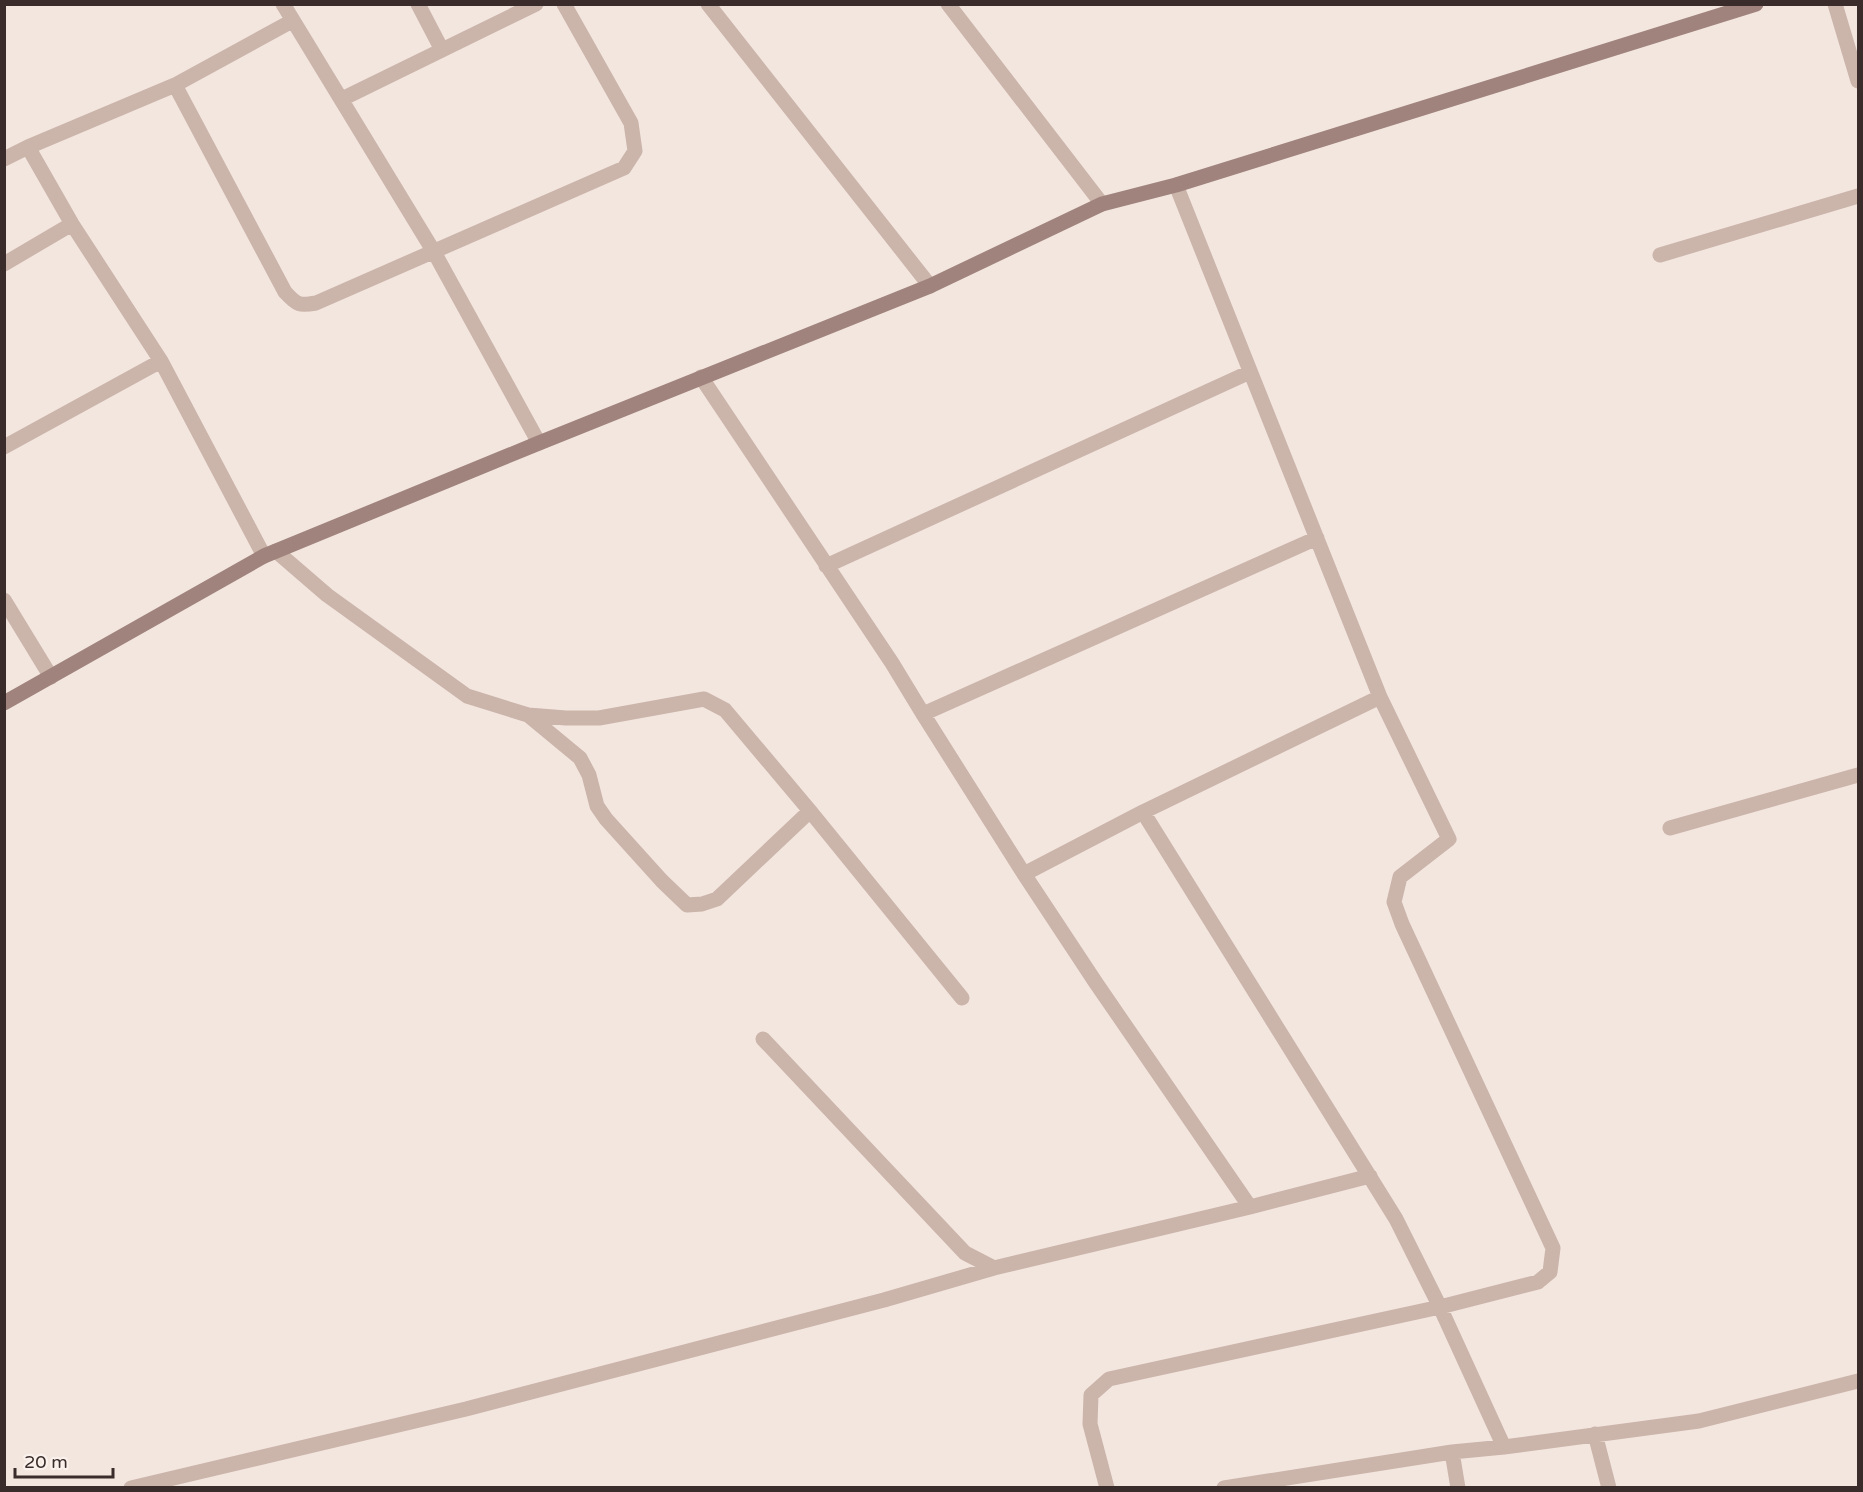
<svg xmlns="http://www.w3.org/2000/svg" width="1863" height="1492" viewBox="0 0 1863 1492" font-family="'Varela Round',sans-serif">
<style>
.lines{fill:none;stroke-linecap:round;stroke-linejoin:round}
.minor{stroke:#cbb4aa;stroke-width:15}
.secondary{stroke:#9f837c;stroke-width:15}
</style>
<rect width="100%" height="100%" fill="#f3e6df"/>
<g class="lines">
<!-- minor -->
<path class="minor" d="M283 4 434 252 539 443
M418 4 442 50
M708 4 930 286
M948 4 1102 204
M1835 4 1858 81
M175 85 285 292C297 305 299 306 316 303L624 168 635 151 631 123 564 4
M342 99 536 4
M28 147 72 224 161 361 264 556
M4 159 28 147 175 85 292 21
M1660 255 1858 196
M4 264 72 224
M701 377 892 663 923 714 1024 874 1096 983 1250 1207
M4 447 161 361
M276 551 327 595 467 696 528 715 566 718H599L704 699 725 710 810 811 962 998
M826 566 1250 372
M4 600 51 677
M923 714 1317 538
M528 715 580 758 589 775 597 806 606 819 662 881 687 905 702 904 717 899 810 811
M1143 812 1396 1219 1440 1307 1504 1447
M1670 828 1858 775
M1024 874 1143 812 1380 697
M763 1039 965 1253 994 1268
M1595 1434 1609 1488
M1452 1452 1458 1488
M131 1488 466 1409 884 1300 994 1268 1250 1207 1370 1176
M1107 1488 1090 1424 1091 1395 1109 1379 1440 1307 1538 1282 1550 1272 1553 1248 1402 924 1394 902 1400 877 1449 839 1380 697 1176 185
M1224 1488 1452 1452 1504 1447 1699 1421 1858 1381"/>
<!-- secondary -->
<path class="secondary" d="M4 703 264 556 539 443 930 286 1102 204 1176 185 1756 4"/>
</g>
<!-- border -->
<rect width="1863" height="1492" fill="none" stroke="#392c2a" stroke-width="12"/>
<!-- scale -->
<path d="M15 1468v9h98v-9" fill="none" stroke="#392c2a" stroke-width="3"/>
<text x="24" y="1468" font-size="18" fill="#392c2a" stroke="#faf1ec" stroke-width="4.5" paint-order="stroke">20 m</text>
</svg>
